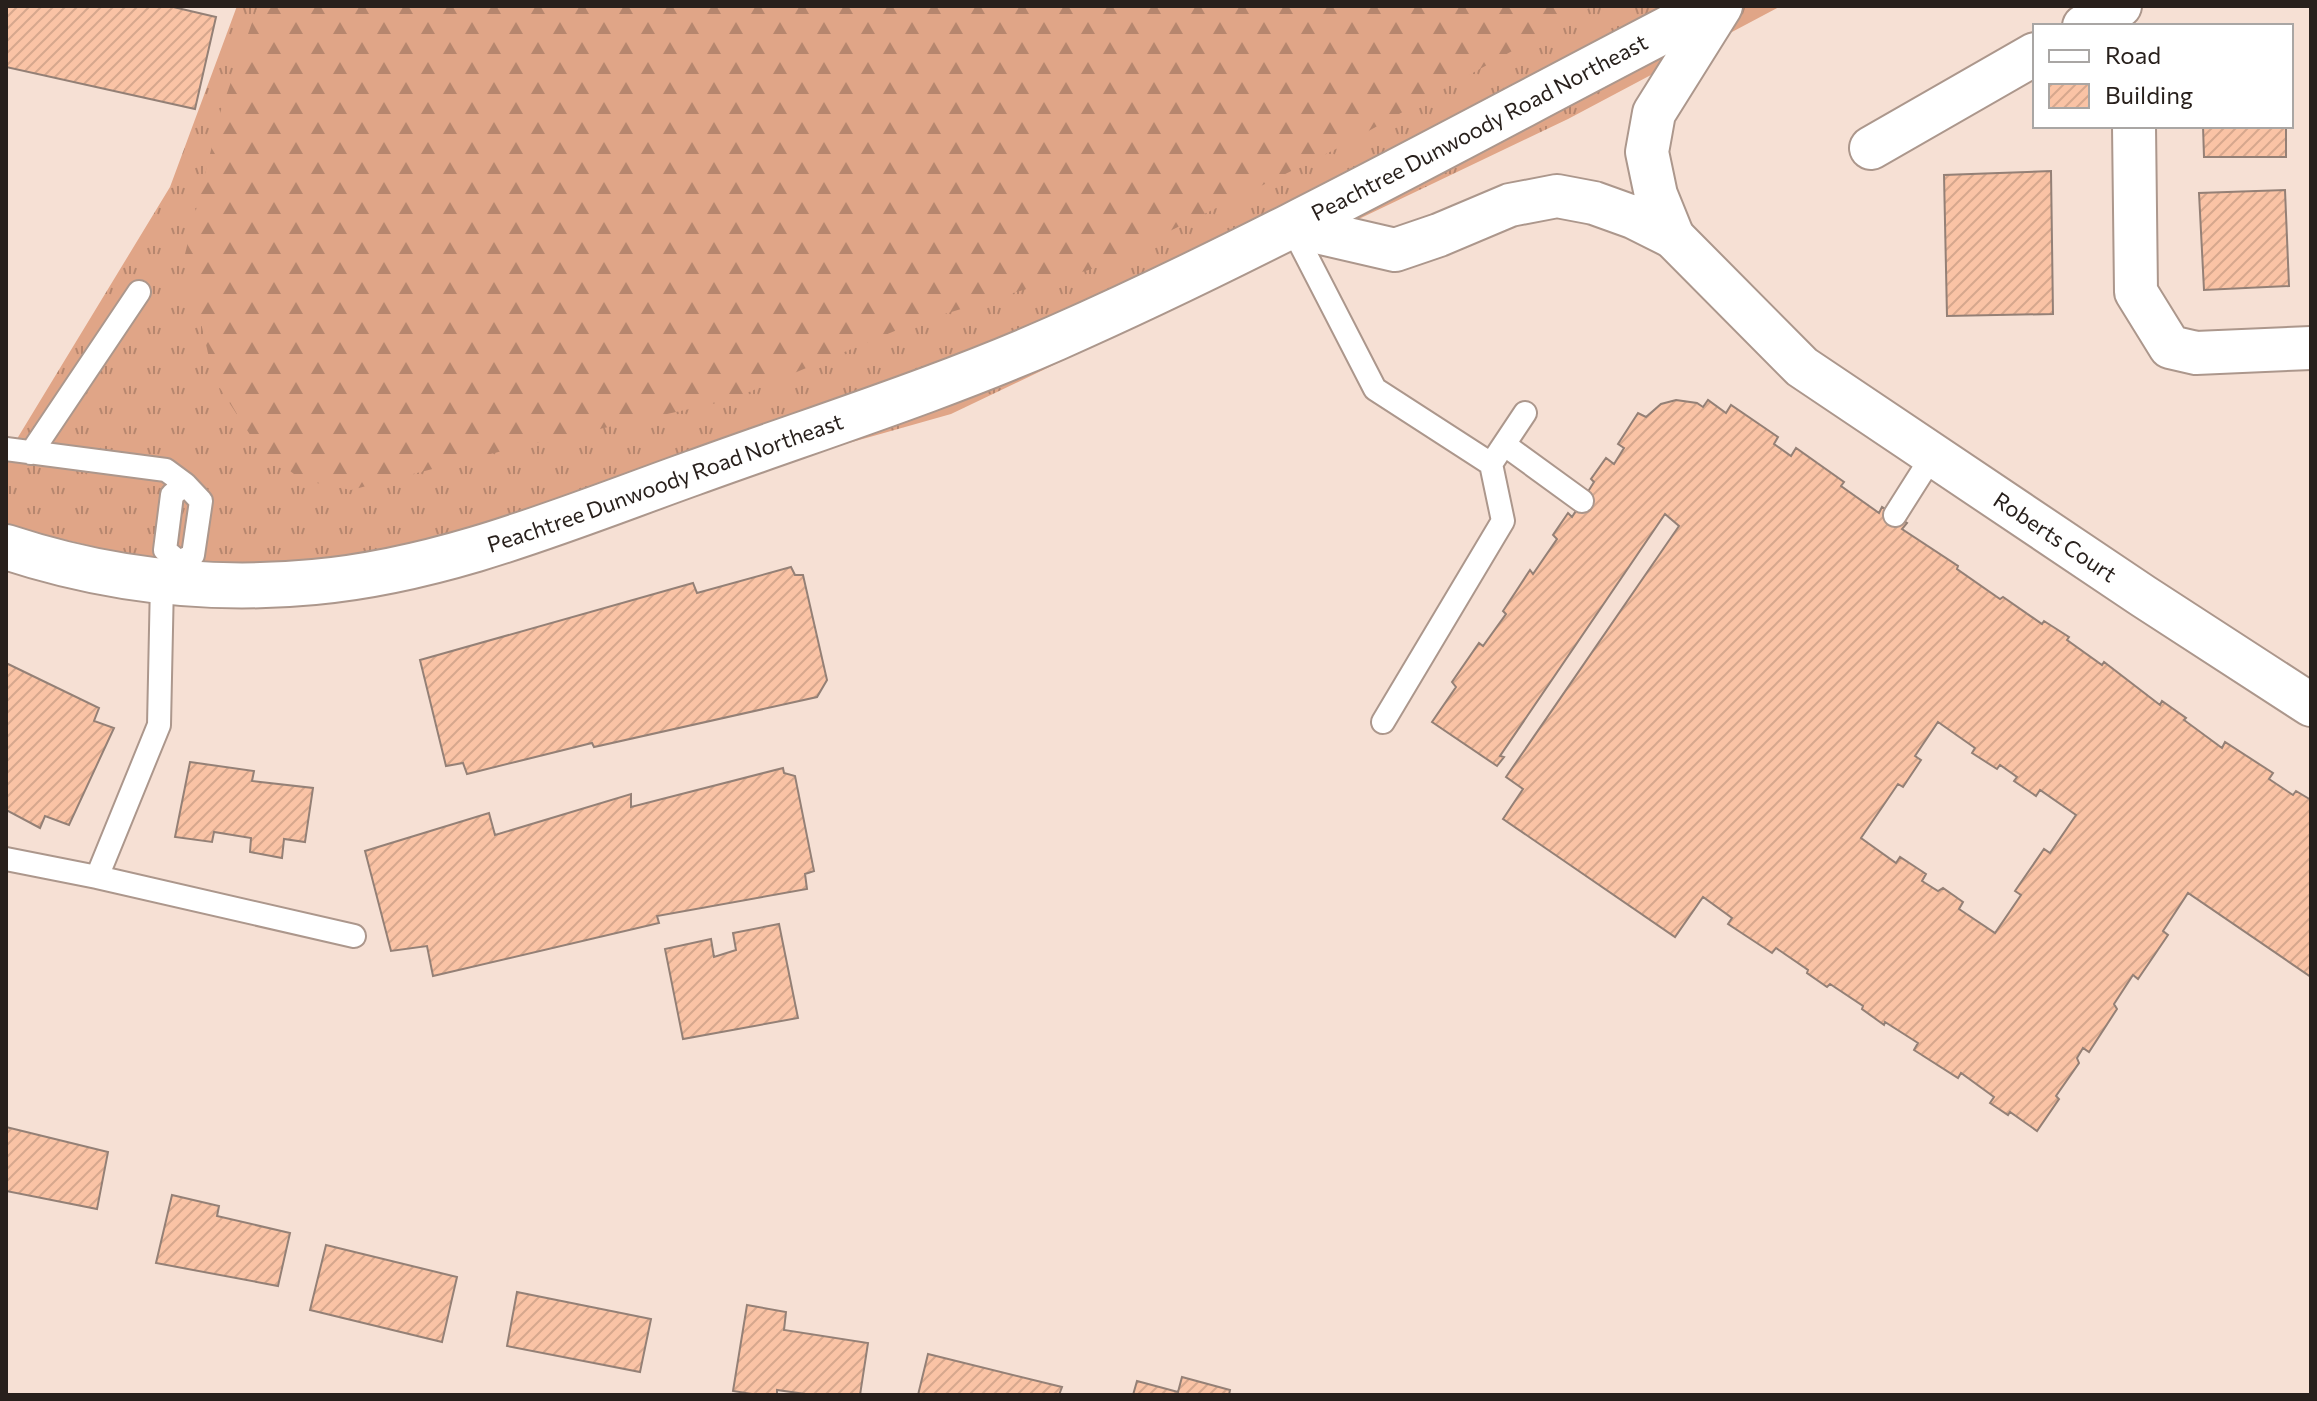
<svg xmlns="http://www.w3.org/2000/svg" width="2317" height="1401" viewBox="0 0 2317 1401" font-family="Commissioner,sans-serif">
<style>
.grass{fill:url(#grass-tufts)}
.forest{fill:url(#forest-firs)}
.building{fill:url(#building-hatch);stroke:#948076;stroke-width:2;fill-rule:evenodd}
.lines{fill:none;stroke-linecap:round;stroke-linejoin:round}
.service-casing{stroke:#ac978c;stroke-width:26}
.minor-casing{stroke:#ac978c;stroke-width:46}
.tertiary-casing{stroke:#ac978c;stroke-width:48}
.service{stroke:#fff;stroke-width:22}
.minor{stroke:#fff;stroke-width:42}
.tertiary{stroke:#fff;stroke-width:44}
.labels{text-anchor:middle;stroke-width:8;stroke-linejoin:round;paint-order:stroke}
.street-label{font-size:22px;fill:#28201c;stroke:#fff}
</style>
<defs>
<pattern id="grass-tufts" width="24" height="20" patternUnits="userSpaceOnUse" patternTransform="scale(2)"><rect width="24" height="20" fill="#e0a587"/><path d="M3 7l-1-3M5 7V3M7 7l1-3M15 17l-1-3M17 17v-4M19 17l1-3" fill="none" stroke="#b6866e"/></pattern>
<pattern id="forest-firs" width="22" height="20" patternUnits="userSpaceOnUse" patternTransform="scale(2)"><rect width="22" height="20" fill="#e0a587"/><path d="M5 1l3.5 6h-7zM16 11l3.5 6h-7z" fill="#b6866e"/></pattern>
<pattern id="building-hatch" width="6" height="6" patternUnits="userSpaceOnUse" patternTransform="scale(2)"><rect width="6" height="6" fill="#fac3a5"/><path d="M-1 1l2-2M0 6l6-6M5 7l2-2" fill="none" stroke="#d6a78d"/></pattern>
</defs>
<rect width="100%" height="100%" fill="#f6e0d4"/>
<!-- grass -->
<path class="grass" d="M237 6H1781L1568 119 951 414 307 596 6 526V468L9 452 170 187Z"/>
<!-- forest -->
<path class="forest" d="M258 6H1593L1338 148 1095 268 909 325 730 400 514 448 351 490 302 480 258 447 214 379 185 254 221 110Z"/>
<!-- building -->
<path class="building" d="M6 6H169L216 17 195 109 6 67Z
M2203 126H2286V157H2204Z
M2051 171 2053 314 1947 316 1944 175Z
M2285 190 2289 286 2204 290 2199 193Z
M1676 400 1697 403 1703 407 1708 400 1726 413 1731 405 1778 437 1774 444 1791 456 1796 448 1844 482 1841 486 1879 513 1882 507 1907 523 1902 529 1958 566 1957 569 2000 599 2003 597 2042 624 2044 621 2069 637 2067 640 2102 665 2104 662 2160 705 2162 701 2186 718 2184 720 2222 748 2225 742 2273 773 2269 779 2293 795 2296 791 2311 800V977L2188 893 2163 931 2168 935 2138 979 2133 975 2114 1004 2117 1009 2089 1052 2083 1048 2077 1058 2079 1063 2056 1096 2059 1099 2037 1131 2010 1112 2008 1115 1990 1103 1994 1097 1961 1073 1958 1078 1914 1050 1918 1043 1885 1022 1884 1025 1862 1009 1863 1006 1830 984 1827 987 1807 973 1808 970 1776 948 1772 953 1728 924 1732 918 1703 897 1675 937 1503 819 1523 789 1506 777 1679 526 1665 514 1500 756 1504 757 1497 766 1432 722 1456 687 1452 682 1479 643 1483 646 1506 614 1503 611 1530 570 1533 574 1557 539 1553 535 1568 513 1572 517 1594 482 1591 479 1606 458 1614 464 1624 448 1618 444 1638 413 1646 417 1661 404ZM1938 722 1975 748 1972 753 1997 769 2000 765 2017 777 2014 781 2036 796 2040 790 2076 815 2050 853 2044 849 2015 891 2021 895 1995 933 1959 909 1963 902 1943 888 1938 891 1922 881 1926 874 1900 857 1896 863 1861 838 1898 784 1903 787 1921 760 1915 756Z
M791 567 795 575H803L827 680 817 697 594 747 592 743 467 774 463 763 446 766 420 660 693 583 697 593Z
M6 663 99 708 94 721 114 728 69 825 45 816 40 828 6 810Z
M190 762 254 771 252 781 313 788 305 842 284 839 282 858 250 852 251 838 214 832 212 842 175 837Z
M783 768 784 773 795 776 814 871 805 874 807 889 657 916 659 923 433 976 427 946 391 951 365 851 489 813 495 835 631 794V807Z
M779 924 798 1018 683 1039 665 949 711 939 714 957 736 950 733 933Z
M6 1127 108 1152 97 1209 6 1191Z
M172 1195 219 1206 217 1216 290 1233 278 1286 156 1263Z
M326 1245 457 1277 442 1342 310 1310Z
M517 1292 651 1319 640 1372 507 1346Z
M747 1305 786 1312 784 1330 868 1343 860 1395H812L777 1390V1395H758L733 1391Z
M928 1354 1062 1387 1059 1395H918Z
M1182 1377 1230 1390 1229 1395H1133L1137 1381 1178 1392Z"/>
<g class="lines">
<!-- service casing -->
<g class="service-casing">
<path id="service" d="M1291 226 1375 389 1491 464 1525 413
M1505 445 1582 501
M6 449 166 470 185 484
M31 453 139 292
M185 484 201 501 193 555 179 562 165 550 172 495Z
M1895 515 1933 455
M167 576 162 582 159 725 97 877 354 936
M1383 722 1503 521 1491 464
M6 859 97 877"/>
</g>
<!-- minor casing -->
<g class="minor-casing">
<g id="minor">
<path d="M2084 26 2120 6"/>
<path d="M2134 126 2136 292 2170 347 2196 353 2311 348"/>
<path d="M1871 148 2035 54"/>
<path d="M1291 226 1395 250 1439 235 1510 205 1557 196 1594 203 1633 217 1673 237 1656 195 1647 152 1654 113 1721 6"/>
<path id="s1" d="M1673 237 1802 367 2143 596 2311 705"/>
</g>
</g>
<!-- tertiary casing -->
<g class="tertiary-casing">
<g id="tertiary">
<path id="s2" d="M6 547C106 580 210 592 314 582 446 570 570 517 693 473 814 429 938 390 1056 338 1280 239 1494 118 1712 6"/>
</g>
</g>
<!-- service -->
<use href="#service" class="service"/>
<!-- minor -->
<use href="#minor" class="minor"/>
<!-- tertiary -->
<use href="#tertiary" class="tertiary"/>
</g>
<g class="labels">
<!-- street labels -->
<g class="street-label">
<text dy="8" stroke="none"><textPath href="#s2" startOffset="1568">Peachtree Dunwoody Road Northeast</textPath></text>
<text dy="8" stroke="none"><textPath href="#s2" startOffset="678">Peachtree Dunwoody Road Northeast</textPath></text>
<text dy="8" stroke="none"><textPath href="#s1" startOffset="488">Roberts Court</textPath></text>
</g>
</g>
<!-- border -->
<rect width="2317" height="1401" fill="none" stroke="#28201c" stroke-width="16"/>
<!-- legend -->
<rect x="2033" y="24" width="260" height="104" fill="#ffffff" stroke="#a9a6a4" stroke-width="2"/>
<rect x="2049" y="50" width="40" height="12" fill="#ffffff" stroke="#a9a6a4" stroke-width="2"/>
<text x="2105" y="64" font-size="24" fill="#28201c">Road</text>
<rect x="2049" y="84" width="40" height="24" fill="url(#building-hatch)" stroke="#a9a6a4" stroke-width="2"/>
<text x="2105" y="104" font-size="24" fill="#28201c">Building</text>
</svg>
